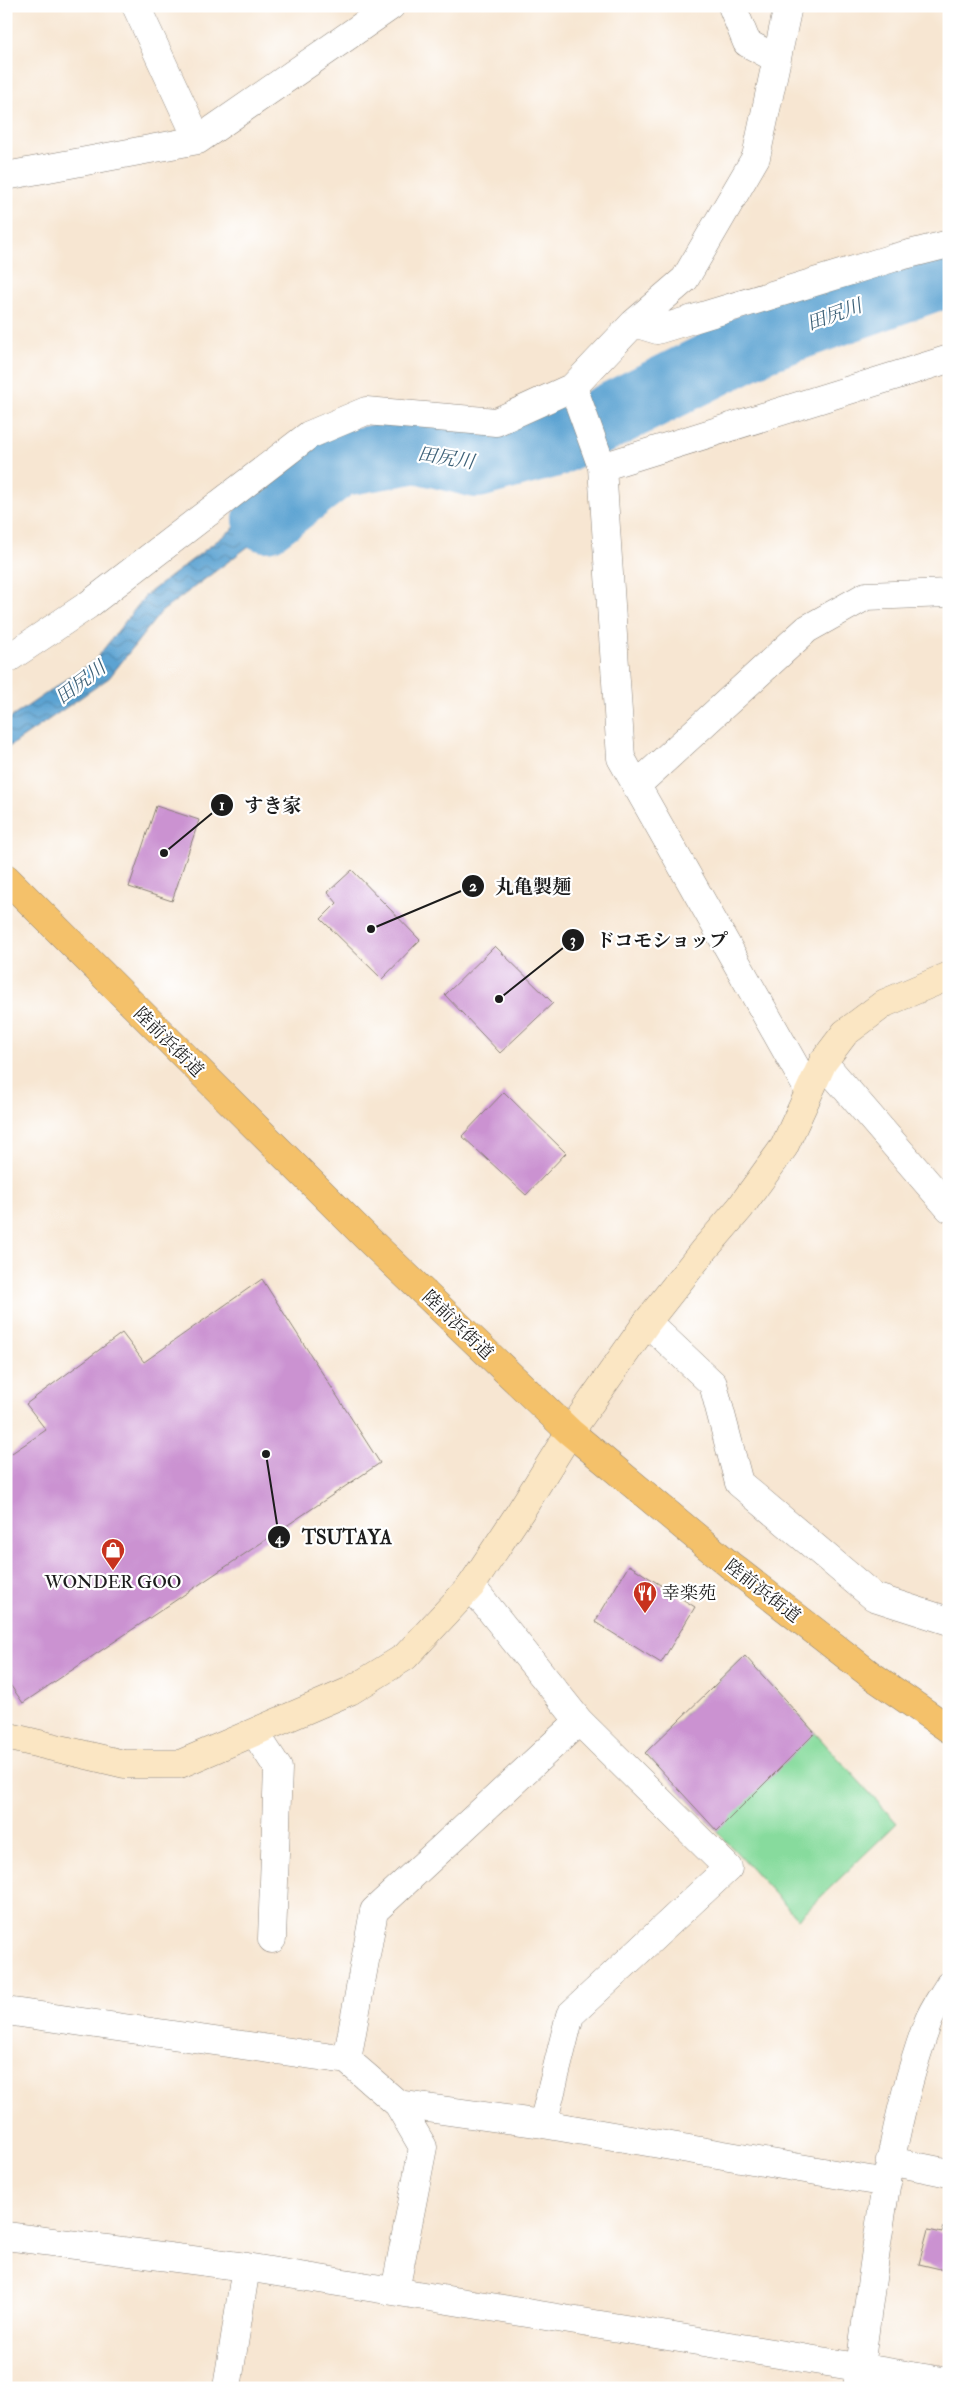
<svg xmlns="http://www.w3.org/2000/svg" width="955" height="2394" viewBox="0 0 955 2394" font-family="'IM FELL Double Pica','Noto Serif JP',serif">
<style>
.pitch{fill:#87db9d;stroke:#527c5c}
.water{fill:url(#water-waves);stroke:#3c6077}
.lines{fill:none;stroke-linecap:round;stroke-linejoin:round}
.river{stroke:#5ca3d2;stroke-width:66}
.building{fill:#cb92d1}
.street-casing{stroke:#8a8177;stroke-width:29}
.secondary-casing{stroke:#8a8177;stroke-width:29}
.highway-casing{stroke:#8a8177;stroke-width:29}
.street{stroke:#fff;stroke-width:28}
.secondary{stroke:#fbe6c3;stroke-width:28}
.highway{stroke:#f4c16a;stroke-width:28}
.labels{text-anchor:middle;stroke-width:4.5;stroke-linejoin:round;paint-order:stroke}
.street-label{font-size:18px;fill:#1c1c1c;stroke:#fff}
.poi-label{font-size:18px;fill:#1c1c1c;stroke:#fff}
.water-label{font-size:19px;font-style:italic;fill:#3c6077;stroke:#fff}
.leader{fill:none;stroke:#1c1c1c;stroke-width:2}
.callout-dot{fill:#1c1c1c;stroke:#fff;stroke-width:2}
.mark-label{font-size:15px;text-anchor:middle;font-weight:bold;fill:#fff}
.callout-label{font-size:19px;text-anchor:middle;font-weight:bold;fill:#1c1c1c;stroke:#fff;stroke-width:4.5;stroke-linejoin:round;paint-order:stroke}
</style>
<defs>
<pattern id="water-waves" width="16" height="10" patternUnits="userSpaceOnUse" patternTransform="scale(1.25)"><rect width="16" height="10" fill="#5ca3d2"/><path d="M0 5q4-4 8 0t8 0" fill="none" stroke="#4b84aa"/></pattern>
</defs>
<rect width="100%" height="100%" fill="#fff"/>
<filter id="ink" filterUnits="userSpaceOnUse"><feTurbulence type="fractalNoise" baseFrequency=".02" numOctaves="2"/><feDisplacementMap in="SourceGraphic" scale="10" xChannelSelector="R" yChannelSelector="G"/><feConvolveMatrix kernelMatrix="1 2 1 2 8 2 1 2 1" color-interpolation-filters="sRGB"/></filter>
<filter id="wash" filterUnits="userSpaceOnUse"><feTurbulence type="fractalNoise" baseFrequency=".0096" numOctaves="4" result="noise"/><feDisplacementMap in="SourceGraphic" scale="20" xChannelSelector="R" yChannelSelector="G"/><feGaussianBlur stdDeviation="1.12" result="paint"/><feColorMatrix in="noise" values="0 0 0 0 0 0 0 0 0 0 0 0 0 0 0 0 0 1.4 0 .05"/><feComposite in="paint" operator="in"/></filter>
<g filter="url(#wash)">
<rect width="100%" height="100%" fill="#f7e6d2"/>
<!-- pitch -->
<path class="pitch" d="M745 1656 897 1823 798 1919 645 1753Z"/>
<!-- water -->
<path class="water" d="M331 454 345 474 161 612 109 678 6 749V721L95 660 146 595Z"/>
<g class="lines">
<!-- river -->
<path class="river" d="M266 519 338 464 417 450 477 465 552 445 762 340 932 279 949 277"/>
</g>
<g id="blocks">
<!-- building -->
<path class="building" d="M156 806 199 820 172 901 129 887Z
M352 870 420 940 382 979 321 919 337 903 328 892Z
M495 946 553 1003 500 1053 445 995Z
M504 1092 566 1153 526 1195 462 1136Z
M262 1279 380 1463 23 1703 6 1679V1457L46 1430 26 1404 122 1333 144 1362Z
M629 1565 695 1607 661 1663 595 1622Z
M745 1656 815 1733 717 1831 645 1753Z
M944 2227 949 2229V2271L919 2264 928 2230 942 2233Z"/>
</g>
</g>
<g filter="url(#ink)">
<use href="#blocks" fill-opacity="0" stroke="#8a8177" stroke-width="1"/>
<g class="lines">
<!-- street casing -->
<g class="street-casing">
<path id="street" d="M136 6 198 140
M732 6 747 43 777 59
M6 176 198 140 391 6
M634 323 657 330 893 258 949 244
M573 387 602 467 621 758 809 1091
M602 467 949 359
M6 660 88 605 309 435 366 411 496 422 573 387 634 323 685 279 756 157 788 6
M636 786 807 629 866 596 949 593
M823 1062 949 1208
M647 1322 713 1384 739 1483 874 1597 949 1621
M471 1586 579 1721 728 1868 570 2015 543 2124
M255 1733 278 1768 272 1939
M6 2011 347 2060
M398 2104 543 2124 887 2183
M890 2161 949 2173
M6 2236 246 2267 949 2382
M395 2291 423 2147 398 2104 347 2060 374 1911 579 1721
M227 2388 246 2267
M857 2388C875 2266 885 2139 928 2022 933 2009 942 1997 949 1985"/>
</g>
<!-- secondary casing -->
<g class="secondary-casing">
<path id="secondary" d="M6 1736 124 1764H180L350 1691 405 1657 471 1586 520 1512 570 1432 647 1322 703 1251 740 1208 784 1147 823 1062 845 1033 885 1003 949 976"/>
</g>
<!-- highway casing -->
<g class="highway-casing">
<path id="highway" d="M6 878 371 1242 570 1432 730 1565 871 1675 949 1729"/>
</g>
<!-- street -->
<use href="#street" class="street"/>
<!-- secondary -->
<use href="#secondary" class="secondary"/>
<!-- highway -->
<use href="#highway" class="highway"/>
</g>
</g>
<!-- icons -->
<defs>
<g id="shop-pin" transform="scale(1.25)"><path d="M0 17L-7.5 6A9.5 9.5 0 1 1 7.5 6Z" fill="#c8321e" stroke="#fff"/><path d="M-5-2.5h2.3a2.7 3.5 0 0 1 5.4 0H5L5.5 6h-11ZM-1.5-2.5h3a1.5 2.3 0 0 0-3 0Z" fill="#fff"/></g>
<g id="restaurant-pin" transform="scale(1.25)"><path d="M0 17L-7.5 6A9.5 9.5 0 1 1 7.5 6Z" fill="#c8321e" stroke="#fff"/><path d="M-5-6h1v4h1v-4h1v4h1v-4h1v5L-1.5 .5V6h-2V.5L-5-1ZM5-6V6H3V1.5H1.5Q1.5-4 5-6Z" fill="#fff"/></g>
</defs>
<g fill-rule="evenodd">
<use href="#shop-pin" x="113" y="1550"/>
<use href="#restaurant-pin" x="645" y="1593"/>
</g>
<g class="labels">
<!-- street labels -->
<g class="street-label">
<text transform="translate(169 1042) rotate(45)" y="6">陸前浜街道</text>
<text transform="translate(458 1325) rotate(44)" y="6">陸前浜街道</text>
<text transform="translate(763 1591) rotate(38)" y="6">陸前浜街道</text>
</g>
<!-- poi labels -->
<g class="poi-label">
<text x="113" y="1588">WONDER GOO</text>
<text x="662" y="1599" text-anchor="start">幸楽苑</text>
</g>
<!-- water labels -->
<g class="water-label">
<text transform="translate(834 314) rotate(-20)" y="7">田尻川</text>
<text transform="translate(446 457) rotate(9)" y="7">田尻川</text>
<text transform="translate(80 682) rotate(-37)" y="7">田尻川</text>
</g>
</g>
<!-- callouts -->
<path class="leader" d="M164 853L222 805M371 929L473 886M499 999L573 940M266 1454L279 1537"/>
<g class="callout-dot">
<circle cx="164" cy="853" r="5"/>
<circle cx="371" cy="929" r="5"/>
<circle cx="499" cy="999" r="5"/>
<circle cx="266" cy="1454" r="5"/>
<circle cx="222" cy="805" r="12"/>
<circle cx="473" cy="886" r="12"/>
<circle cx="573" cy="940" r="12"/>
<circle cx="279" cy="1537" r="12"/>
</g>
<g class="mark-label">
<text x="222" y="810">1</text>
<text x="473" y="891">2</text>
<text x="573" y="945">3</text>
<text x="279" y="1543">4</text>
</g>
<g class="callout-label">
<text x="273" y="812">すき家</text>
<text x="533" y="893">丸亀製麺</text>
<text x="662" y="947">ドコモショップ</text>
<text x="347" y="1544">TSUTAYA</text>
</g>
<!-- margin -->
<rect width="955" height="2394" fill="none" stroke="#fff" stroke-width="25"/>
</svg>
